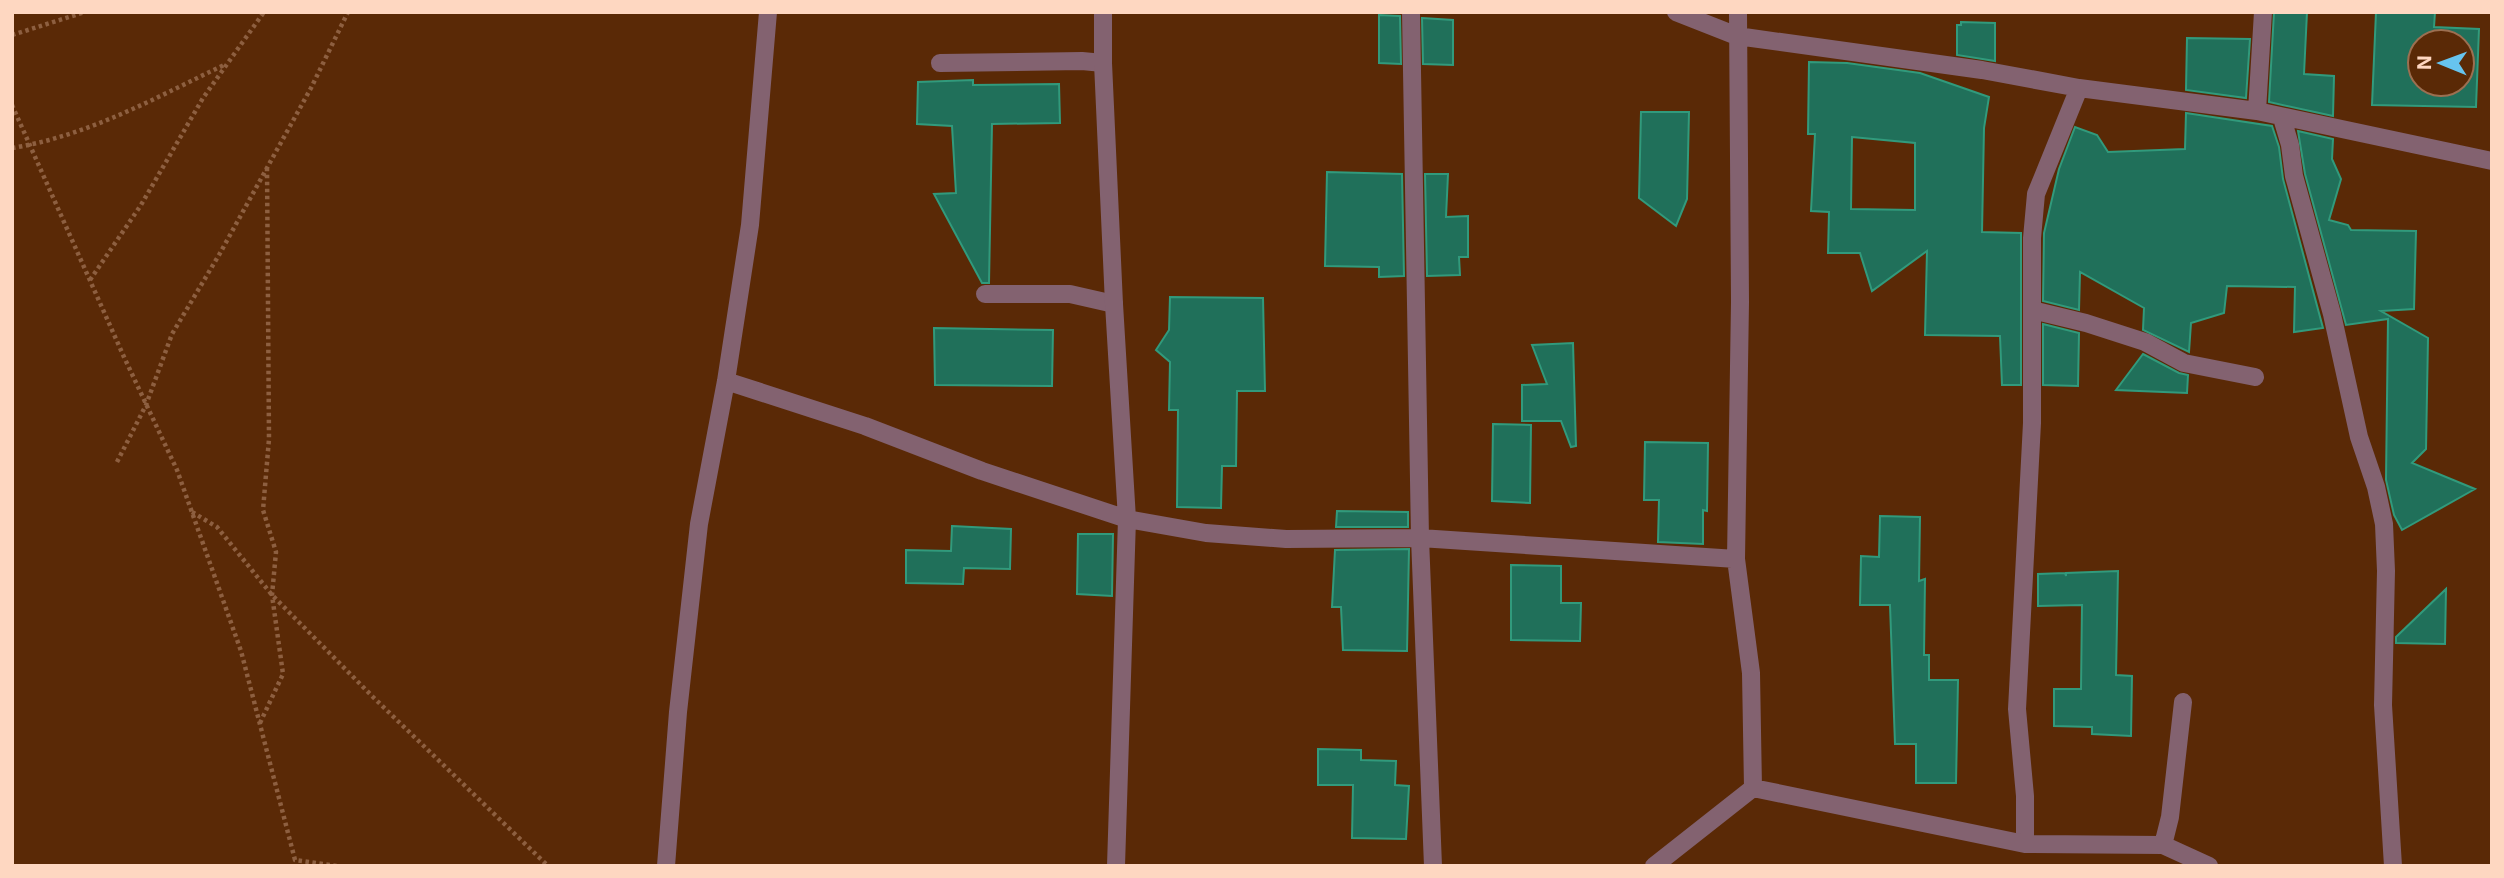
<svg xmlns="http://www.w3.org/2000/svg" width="2504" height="878" viewBox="0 0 2504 878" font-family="Inter,sans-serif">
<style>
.building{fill:#20705a;stroke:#319a7c;stroke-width:2;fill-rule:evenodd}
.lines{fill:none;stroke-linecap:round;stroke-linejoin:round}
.path{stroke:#8d5f40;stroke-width:4.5;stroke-dasharray:3.5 3.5;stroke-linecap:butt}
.lane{stroke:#836270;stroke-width:18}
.street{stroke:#836270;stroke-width:18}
</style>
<rect width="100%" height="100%" fill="#5a2906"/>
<!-- building -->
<path class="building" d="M2274 12H2307L2304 74 2334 76 2333 116 2269 102Z
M2376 12H2435L2434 27 2479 29 2476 107 2372 105ZM2420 42H2462V84H2420Z
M1379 15 1400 16 1401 64 1379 63Z
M1422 18 1453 20V65L1423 64Z
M1961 22 1995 23V61L1957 55V25H1961Z
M2187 38 2250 39 2246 98 2186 90Z
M1809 62 1847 63 1920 73 1989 97 1984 128 1982 232 2021 233V385H2002L2000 336 1925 335 1927 251 1872 291 1860 253H1828L1829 212 1811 211 1815 134H1808ZM1852 137 1915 143V210L1851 209Z
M973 80V85L1059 84 1060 123 992 124 989 283H982L934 194 956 193 952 126 917 124 918 82Z
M1641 112H1689L1687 199 1676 226 1639 198Z
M2186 113 2272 126 2279 147 2283 179 2323 328 2294 332 2295 287 2227 286 2224 313 2191 323 2189 352 2143 330 2144 308 2080 272 2079 310 2043 301 2044 233 2059 169 2075 127 2097 135 2108 152 2185 149Z
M2298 131 2333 139 2332 159 2341 179 2329 220 2348 225 2351 230 2416 231 2414 309 2381 311 2428 338 2426 449 2412 463 2475 489 2402 530 2394 515 2386 480 2388 319 2346 325 2305 174Z
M1327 172 1402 174 1404 276 1379 277V267L1325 266Z
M1425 174H1448L1446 217 1468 216V257H1459L1460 275 1427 276Z
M1170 297 1263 298 1265 391H1237L1236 466H1222L1221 508 1177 507 1178 410H1169L1170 362 1156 350 1169 330Z
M2043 324 2079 333 2078 386 2043 385Z
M934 328 1053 330 1052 386 935 385Z
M1573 343 1576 446 1571 447 1561 421H1522V385L1547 384 1532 345Z
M2143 354 2179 373 2188 375 2187 393 2116 390Z
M1493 424 1531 425 1530 503 1492 501Z
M1645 442 1708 443 1707 511 1703 510V544L1658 542 1659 500H1644Z
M1337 511 1408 512V527H1336Z
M1880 516 1920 517 1919 581 1925 579 1924 655H1929V680H1958L1956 783H1916V744H1895L1890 605H1860L1861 556 1879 557Z
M952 526 1011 529 1010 569 964 568 963 584 906 583V550L951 551Z
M1078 534H1113L1112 596 1077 594Z
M1409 549 1407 651 1343 650 1341 607H1332L1335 550Z
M1511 565 1561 566V603H1581L1580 641 1511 640Z
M2118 571 2116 675 2132 676 2131 736 2092 734V727L2054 726V689H2081L2082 605 2038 606V574L2065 573 2066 576V573Z
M2446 589 2445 644 2396 643V637Z
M1318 749 1361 750V760L1396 761 1395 785 1409 786 1406 839 1352 838 1353 785H1318Z"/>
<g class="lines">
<!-- path -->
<path class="path" d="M12 35 85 12
M12 105 124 357 177 470 241 651 295 860 337 866
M12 148C88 136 157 97 226 64
M90 280 141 205 203 98 264 12
M117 462 146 405 172 334 219 255 311 88 348 12
M192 512 217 527 272 595 373 697 548 866
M260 723 283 674 272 595 276 552 263 510 269 439 267 166"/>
<!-- lane -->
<path class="lane" d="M940 63 1082 61 1103 63
M985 294H1070L1114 304
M2032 310 2086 323 2145 342 2184 363 2255 377"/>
<!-- street -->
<path class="street" d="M1103 12V63L1114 304 1127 519 1116 866
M1411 12 1420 538 1433 866
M1676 12 1737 36 1982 70 2079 88 2257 111 2492 161
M1738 12 1740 302 1736 559 1751 673 1753 788
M2257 111 2263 12
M2282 118 2290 145 2294 176 2332 314 2359 437 2376 487 2384 524 2386 571 2383 705 2393 866
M726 381 865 426 982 471 1127 519 1206 533 1286 539 1420 538 1736 559
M2025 844V796L2017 709 2032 423V238L2036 194 2079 88
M2163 845 2170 817 2183 702
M666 866 678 712 699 524 726 381 750 225 768 12
M1654 866 1753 788 2025 844 2163 845 2209 866"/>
</g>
<!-- border -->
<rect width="2504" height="878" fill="none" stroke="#fed7c1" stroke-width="28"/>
<!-- north arrow -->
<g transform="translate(2441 63) rotate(271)"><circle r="33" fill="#5a2906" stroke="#9c6f51" stroke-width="2"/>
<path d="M0-5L12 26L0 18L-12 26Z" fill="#67c4ef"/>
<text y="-10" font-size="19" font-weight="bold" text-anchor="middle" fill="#fed7c1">N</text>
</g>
</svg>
